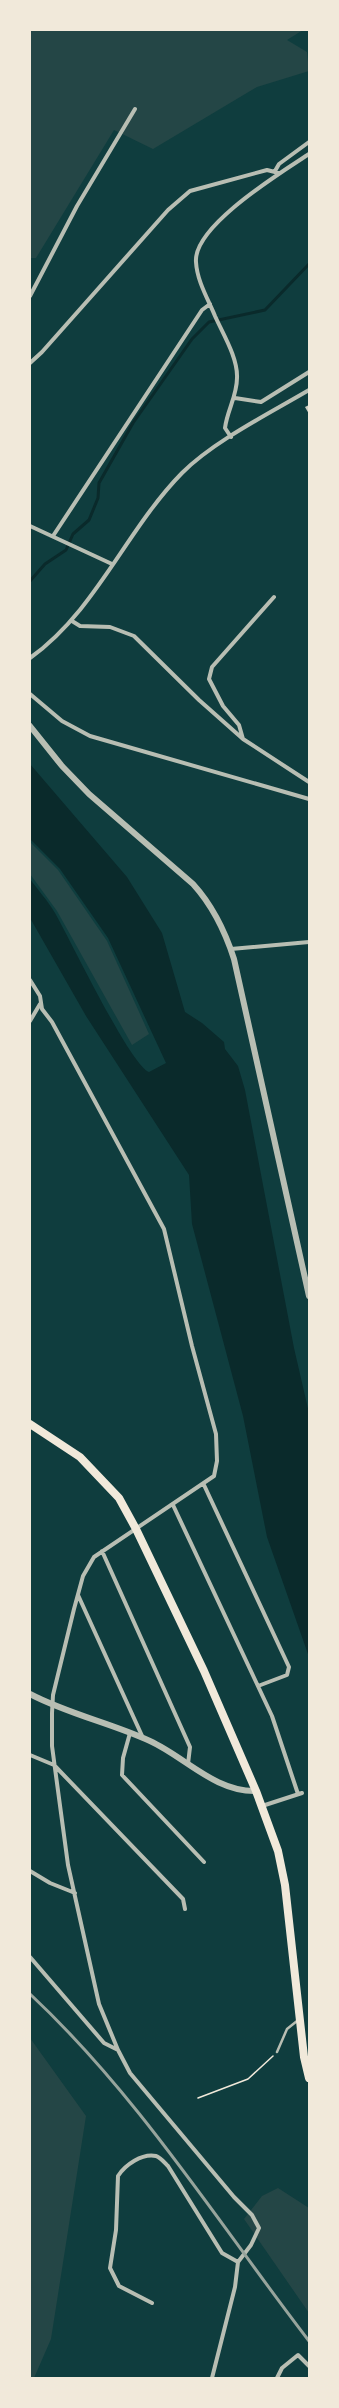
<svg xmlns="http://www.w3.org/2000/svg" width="339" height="2408" viewBox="0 0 339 2408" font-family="'Titillium Web',sans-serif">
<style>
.green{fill:#244646}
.water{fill:#0a2a2b}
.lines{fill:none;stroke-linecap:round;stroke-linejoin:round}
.stream{stroke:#0a2a2b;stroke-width:3}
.building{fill:#cfcfc3}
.path{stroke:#f1e9da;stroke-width:1.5}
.service{stroke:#b8beb3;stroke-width:2.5}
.minor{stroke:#b8beb3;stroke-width:4}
.tertiary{stroke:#b8beb3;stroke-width:6}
.primary{stroke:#f1e9da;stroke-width:8}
.rail{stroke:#97a49c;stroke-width:3}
</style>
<rect width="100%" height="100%" fill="#0f3d3e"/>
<!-- green -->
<path class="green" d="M30 30H303L287 40 307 52 309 71 257 87 153 149 114 130 36 258H30Z
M30 842 58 870 107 941 149 1034 132 1045 57 911 30 874Z
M30 2038 86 2116 51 2339 34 2378H30Z
M278 2188 309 2208V2313L244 2219 262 2196Z"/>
<!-- water -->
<path class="water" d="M30 764 127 877 162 933 185 1012 202 1023 224 1042 225 1049 238 1066 245 1090 294 1348 309 1413V1657L267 1537 243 1416 192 1224 189 1175 86 1016 30 918V879C38 890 48 901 55 913 70 939 130 1065 149 1072L166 1063 108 938 60 869 30 839Z"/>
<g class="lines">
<!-- stream -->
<path class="stream" d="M30 581 45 564 66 550 73 534 89 520 98 498 99 483 133 423 192 339 209 322 265 310 309 264"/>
</g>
<!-- building -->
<path class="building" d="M309 405V414L305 407Z"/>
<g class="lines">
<!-- path -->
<path class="path" d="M198 2098 248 2079 273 2056"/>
<!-- service -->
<path class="service" d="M277 2052 287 2029 297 2021"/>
<!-- minor -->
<path class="minor" d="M275 171 279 164 309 142
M30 296 77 206 135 109
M30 363 42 352 168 210 190 191 267 170 279 173
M235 398 261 402 309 372
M231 437 225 428C227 411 237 396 237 378 238 358 223 334 215 316 208 299 197 281 196 262 193 226 282 172 309 154
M30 526 112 564
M53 536 202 310 210 304
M274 597 212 667 209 679 223 706 239 725 243 739 309 782
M72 621 80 626 110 627 134 636 199 700 243 739
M30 658C96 611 126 530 182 473 214 441 270 413 309 390
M30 694 62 721 90 736 309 799
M231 949 309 942
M30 980 40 996 42 1009 52 1022 164 1229 192 1346 216 1434 217 1461 214 1476 94 1557 83 1576 74 1609 53 1695 52 1713V1746L68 1865 99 2004 118 2050 130 2073 234 2197 252 2215 259 2228 251 2245 238 2262
M30 1021 40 1004
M204 1485 289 1667 287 1675 258 1686
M173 1505 272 1716 298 1794
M102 1551 190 1747 188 1764
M78 1595 143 1738
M130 1733 123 1758 122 1775 204 1862
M30 1755 54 1765 183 1899 185 1909
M262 1806 302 1793
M30 1871 50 1883 75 1893
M30 1957 104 2043 118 2050
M152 2303 119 2286 110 2268 116 2230 118 2176C125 2165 142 2153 156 2156 160 2157 165 2163 168 2166L222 2253 238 2262
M212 2378 235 2287 238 2262
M277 2378 282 2368 298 2355 309 2366"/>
<!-- tertiary -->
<path class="tertiary" d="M30 726 62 766 89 794 193 884C213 906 225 931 234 959L309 1296
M30 1694C68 1714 111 1723 150 1741 185 1757 215 1792 256 1791"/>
<!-- primary -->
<path class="primary" d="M30 1424 80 1457 119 1498 136 1529 204 1671 256 1791 278 1851 285 1885 304 2057 309 2078"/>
<!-- rail -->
<path class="rail" d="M30 1994C139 2096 219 2224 309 2341"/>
</g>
<!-- border -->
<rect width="339" height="2408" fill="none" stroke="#f1e9da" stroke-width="62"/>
</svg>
